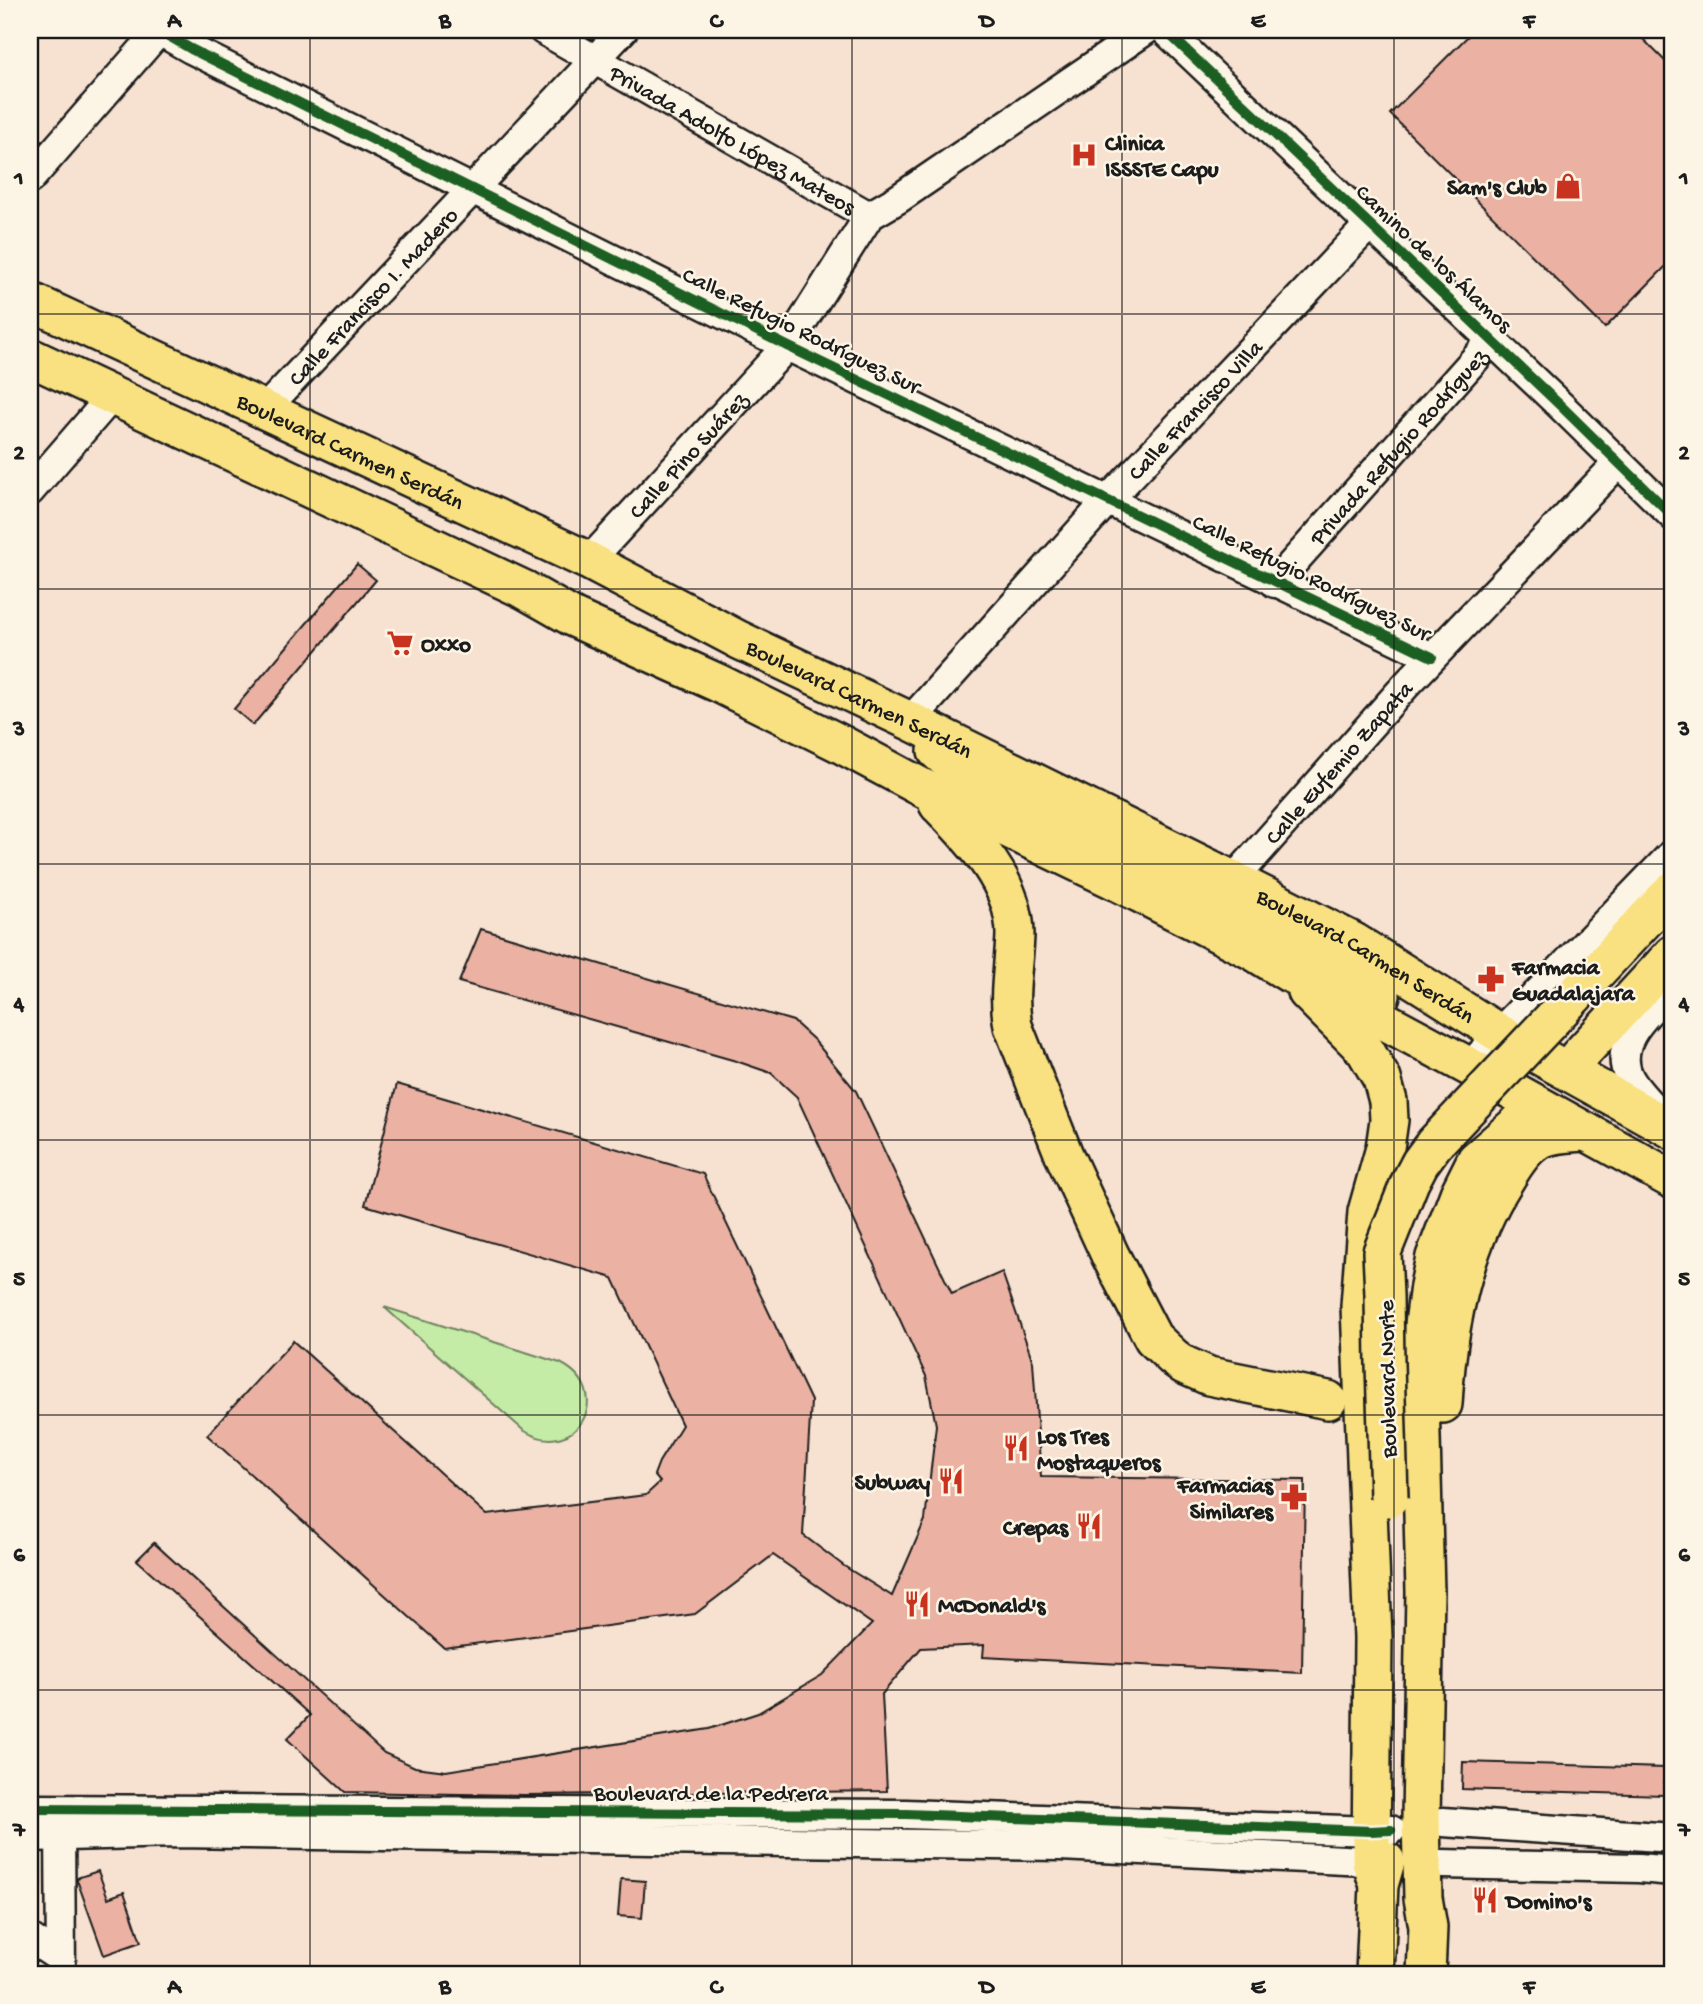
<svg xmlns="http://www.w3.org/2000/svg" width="1703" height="2004" viewBox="0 0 1703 2004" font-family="'Gochi Hand',sans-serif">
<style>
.green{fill:#c4eca6;stroke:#708461;stroke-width:2}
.building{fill:#ebb2a3;stroke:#1c1c1c;stroke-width:2}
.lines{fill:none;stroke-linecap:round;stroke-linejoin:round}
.minor-casing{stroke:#1c1c1c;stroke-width:33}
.major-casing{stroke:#1c1c1c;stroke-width:42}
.minor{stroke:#fcf5e5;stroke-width:28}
.major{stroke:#f9e181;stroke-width:37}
.major-bridge-casing{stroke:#1c1c1c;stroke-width:42;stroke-linecap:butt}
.major-bridge{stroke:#f9e181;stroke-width:37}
.cycleway-casing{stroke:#fcf5e5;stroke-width:15}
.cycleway{stroke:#1b5e20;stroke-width:10}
.grid{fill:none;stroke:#1c1c1c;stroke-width:2;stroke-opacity:0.55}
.labels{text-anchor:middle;stroke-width:5;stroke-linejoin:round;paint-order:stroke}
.street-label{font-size:23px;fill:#1c1c1c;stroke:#fcf5e5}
.poi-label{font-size:23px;font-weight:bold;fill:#1c1c1c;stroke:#fcf5e5;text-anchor:start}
.neatline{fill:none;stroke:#1c1c1c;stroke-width:2.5}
.grid-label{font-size:23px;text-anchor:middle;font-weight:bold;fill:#1c1c1c}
</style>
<rect width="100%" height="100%" fill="#f7e1d1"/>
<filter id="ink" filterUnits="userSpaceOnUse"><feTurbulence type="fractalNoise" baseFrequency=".0143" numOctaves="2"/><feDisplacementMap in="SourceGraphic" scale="14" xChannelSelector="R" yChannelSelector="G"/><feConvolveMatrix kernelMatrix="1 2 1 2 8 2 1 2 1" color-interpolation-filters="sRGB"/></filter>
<g filter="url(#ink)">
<!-- green -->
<path class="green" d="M384 1307 560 1363C617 1391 577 1464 523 1430Z"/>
<!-- building -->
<path class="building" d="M1474 30H1634L1673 69V259L1605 328 1390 114Z
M357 564 376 580 253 725 234 709Z
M481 929 793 1021 814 1040 856 1091 952 1294 1002 1272 1033 1362 1041 1477 1305 1480 1302 1673 983 1657 984 1645 921 1648 882 1694 887 1791 524 1795 345 1792 287 1739 310 1715 137 1560 154 1543 384 1753 415 1767 446 1771 709 1729 758 1713 822 1675 872 1624 773 1555 695 1614 444 1648 207 1435 293 1341 487 1515 646 1495 660 1482 654 1475 659 1462 682 1425 613 1278 365 1205 397 1084 703 1174 811 1401 803 1535 844 1566 892 1596 925 1520 936 1425 926 1376 797 1097 771 1073 736 1061 459 982Z
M1463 1762 1665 1768 1664 1795 1462 1789Z
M98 1871 108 1898 124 1892 141 1942 104 1955 77 1880V1878Z
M621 1879 645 1881 642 1918 618 1916Z"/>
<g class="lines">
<!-- minor casing -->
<g class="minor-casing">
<g id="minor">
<path d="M158 30 191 49 787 346 1432 657"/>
<path id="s1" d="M543 30 869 216"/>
<path d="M1165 30 1562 407 1673 516"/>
<path d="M30 179 160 30"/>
<path id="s2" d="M265 409 623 30"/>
<path d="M30 491 113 395"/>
<path id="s3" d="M589 561 787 346 869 216 898 199 1146 30"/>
<path id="s4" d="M1275 583 1492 340"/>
<path id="s5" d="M910 721 1107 501 1369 225"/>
<path id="s6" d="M1233 880 1407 684 1618 463"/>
<path d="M1470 1067 1499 1033 1673 853"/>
<path d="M1662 1117C1651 1105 1638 1093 1630 1079 1610 1042 1650 1011 1673 987"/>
<path d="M30 1809 906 1814 1371 1831 1391 1830"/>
<path d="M60 1819 61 1974"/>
<path d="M1443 1822 1673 1838"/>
<path d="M30 1837 176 1833 1060 1846 1386 1862"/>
<path d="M1441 1864 1639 1868 1673 1871"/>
<path d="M30 1938 60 1958"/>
</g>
</g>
<!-- major casing -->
<g class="major-casing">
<g id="major">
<path id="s7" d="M30 301 589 561 739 640 910 721 1233 880 1354 942 1499 1033 1673 1130"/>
<path d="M30 357 525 590 574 618 718 683 839 743 923 788 1110 878 1253 951 1289 973 1333 993 1470 1067 1673 1180"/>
<path d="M937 751 954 766 995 794 1143 866 1330 962 1381 995"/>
<path d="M938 804C972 839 1015 882 1015 935 1014 966 1007 995 1013 1026L1064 1155 1110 1255 1153 1338 1173 1357 1184 1365 1209 1376 1328 1400"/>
<path d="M1307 992 1365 1050 1382 1079 1388 1101 1389 1120 1385 1148 1367 1212 1360 1306 1373 1638 1371 1862 1379 1885"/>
<path d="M1573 997 1673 890"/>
<path d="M1578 1057 1673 954"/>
<path d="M1443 1404C1447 1328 1463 1246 1505 1180 1513 1167 1521 1152 1534 1143 1548 1133 1570 1133 1586 1132"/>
<path d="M1375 1974 1379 1885 1386 1861"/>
<path d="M1426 1974 1428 1927 1423 1898 1421 1819 1425 1592 1420 1398 1424 1324 1429 1286 1435 1257 1459 1194 1476 1160 1522 1120"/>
</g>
</g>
<!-- minor -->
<use href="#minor" class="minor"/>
<!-- major -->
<use href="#major" class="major"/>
<!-- major-bridge casing -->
<g class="major-bridge-casing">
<path id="major-bridge" d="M1389 1498 1385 1364 1384 1295 1382 1252 1410 1182 1420 1163 1434 1144 1573 997"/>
</g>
<!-- major-bridge -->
<use href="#major-bridge" class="major-bridge"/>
<!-- cycleway casing -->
<g class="cycleway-casing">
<path id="cycleway" d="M158 30 191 49 787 346 1432 657
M1165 30 1562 407 1673 516
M30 1809 906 1814 1371 1831 1391 1830"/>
</g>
<!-- cycleway -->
<use href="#cycleway" class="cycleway"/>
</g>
</g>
<!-- grid -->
<path class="grid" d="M310 30V1974M580 30V1974M852 30V1974M1122 30V1974M1394 30V1974M30 314H1673M30 589H1673M30 864H1673M30 1140H1673M30 1415H1673M30 1690H1673"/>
<!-- icons -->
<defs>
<g id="hospital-bare" transform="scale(2.1)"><path d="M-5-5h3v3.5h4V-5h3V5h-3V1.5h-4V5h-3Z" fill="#c8321e" stroke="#fcf5e5" stroke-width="2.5" paint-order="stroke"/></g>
<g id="shop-bare" transform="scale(2.1)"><path d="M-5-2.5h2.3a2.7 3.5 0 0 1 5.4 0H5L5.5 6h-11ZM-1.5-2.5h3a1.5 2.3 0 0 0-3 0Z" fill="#c8321e" stroke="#fcf5e5" stroke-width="2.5" paint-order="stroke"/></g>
<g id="supermarket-bare" transform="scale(2.1)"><path d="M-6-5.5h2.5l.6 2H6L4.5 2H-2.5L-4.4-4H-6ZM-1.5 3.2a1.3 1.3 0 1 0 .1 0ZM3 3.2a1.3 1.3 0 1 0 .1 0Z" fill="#c8321e" stroke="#fcf5e5" stroke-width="2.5" paint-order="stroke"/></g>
<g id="pharmacy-bare" transform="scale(2.1)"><path d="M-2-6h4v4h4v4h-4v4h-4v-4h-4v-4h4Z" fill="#c8321e" stroke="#fcf5e5" stroke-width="2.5" paint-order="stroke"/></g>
<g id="restaurant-bare" transform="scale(2.1)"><path d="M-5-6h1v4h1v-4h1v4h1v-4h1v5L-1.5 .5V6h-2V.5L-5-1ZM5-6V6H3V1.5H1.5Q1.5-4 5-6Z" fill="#c8321e" stroke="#fcf5e5" stroke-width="2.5" paint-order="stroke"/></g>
</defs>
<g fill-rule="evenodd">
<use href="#hospital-bare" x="1084" y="155"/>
<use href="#shop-bare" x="1568" y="186"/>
<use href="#supermarket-bare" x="400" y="643"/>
<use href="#pharmacy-bare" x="1491" y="979"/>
<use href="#restaurant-bare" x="1016" y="1448"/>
<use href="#restaurant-bare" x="951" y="1481"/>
<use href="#pharmacy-bare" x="1294" y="1497"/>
<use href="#restaurant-bare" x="1089" y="1526"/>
<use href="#restaurant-bare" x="917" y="1604"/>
<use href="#restaurant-bare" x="1485" y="1900"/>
</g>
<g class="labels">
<!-- street labels -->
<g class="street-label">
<text dy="8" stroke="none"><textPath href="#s1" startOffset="219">Privada Adolfo López Mateos</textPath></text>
<text transform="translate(1435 257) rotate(43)" y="8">Camino de los Álamos</text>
<text dy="8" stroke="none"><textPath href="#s2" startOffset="156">Calle Francisco I. Madero</textPath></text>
<text transform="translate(802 329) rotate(26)" y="8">Calle Refugio Rodríguez Sur</text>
<text dy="8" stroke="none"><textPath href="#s5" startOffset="422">Calle Francisco Villa</textPath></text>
<text dy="8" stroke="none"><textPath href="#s4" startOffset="184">Privada Refugio Rodríguez</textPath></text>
<text dy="8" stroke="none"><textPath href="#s7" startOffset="354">Boulevard Carmen Serdán</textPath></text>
<text dy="8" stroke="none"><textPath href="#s3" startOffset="145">Calle Pino Suárez</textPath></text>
<text transform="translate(1312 576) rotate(26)" y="8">Calle Refugio Rodríguez Sur</text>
<text dy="8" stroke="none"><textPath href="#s7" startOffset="920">Boulevard Carmen Serdán</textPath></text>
<text dy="8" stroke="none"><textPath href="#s6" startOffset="158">Calle Eufemio Zapata</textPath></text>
<text dy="8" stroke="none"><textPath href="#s7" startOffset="1488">Boulevard Carmen Serdán</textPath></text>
<text transform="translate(1386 1379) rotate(-91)" y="8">Boulevard Norte</text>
<text x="711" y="1800">Boulevard de la Pedrera</text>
</g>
<!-- poi labels -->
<g class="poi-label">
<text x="1105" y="150">Clinica<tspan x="1105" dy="26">ISSSTE Capu</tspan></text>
<text x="1547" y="194" text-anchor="end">Sam's Club</text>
<text x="421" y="651">Oxxo</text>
<text x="1512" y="974">Farmacia<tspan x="1512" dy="26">Guadalajara</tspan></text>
<text x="1037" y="1443">Los Tres<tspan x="1037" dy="26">Mostaqueros</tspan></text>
<text x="930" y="1489" text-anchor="end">Subway</text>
<text x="1273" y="1492" text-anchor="end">Farmacias<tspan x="1273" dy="26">Similares</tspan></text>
<text x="1068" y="1534" text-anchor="end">Crepas</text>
<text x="938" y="1612">McDonald's</text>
<text x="1506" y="1908">Domino's</text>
</g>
</g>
<!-- margin -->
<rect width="1703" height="2004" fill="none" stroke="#fcf5e5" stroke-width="77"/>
<rect x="38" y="38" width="1626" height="1928" class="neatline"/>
<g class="grid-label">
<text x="174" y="27">A</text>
<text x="445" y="27">B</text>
<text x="716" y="27">C</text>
<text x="987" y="27">D</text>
<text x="1258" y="27">E</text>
<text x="1529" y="27">F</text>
<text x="19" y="184">1</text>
<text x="1684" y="184">1</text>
<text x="19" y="459">2</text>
<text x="1684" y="459">2</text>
<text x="19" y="735">3</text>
<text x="1684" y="735">3</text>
<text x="19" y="1010">4</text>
<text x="1684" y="1010">4</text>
<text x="19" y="1285">5</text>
<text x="1684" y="1285">5</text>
<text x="19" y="1561">6</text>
<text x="1684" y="1561">6</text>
<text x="19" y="1836">7</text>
<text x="1684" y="1836">7</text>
<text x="174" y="1993">A</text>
<text x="445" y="1993">B</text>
<text x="716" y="1993">C</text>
<text x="987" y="1993">D</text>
<text x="1258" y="1993">E</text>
<text x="1529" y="1993">F</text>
</g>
</svg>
